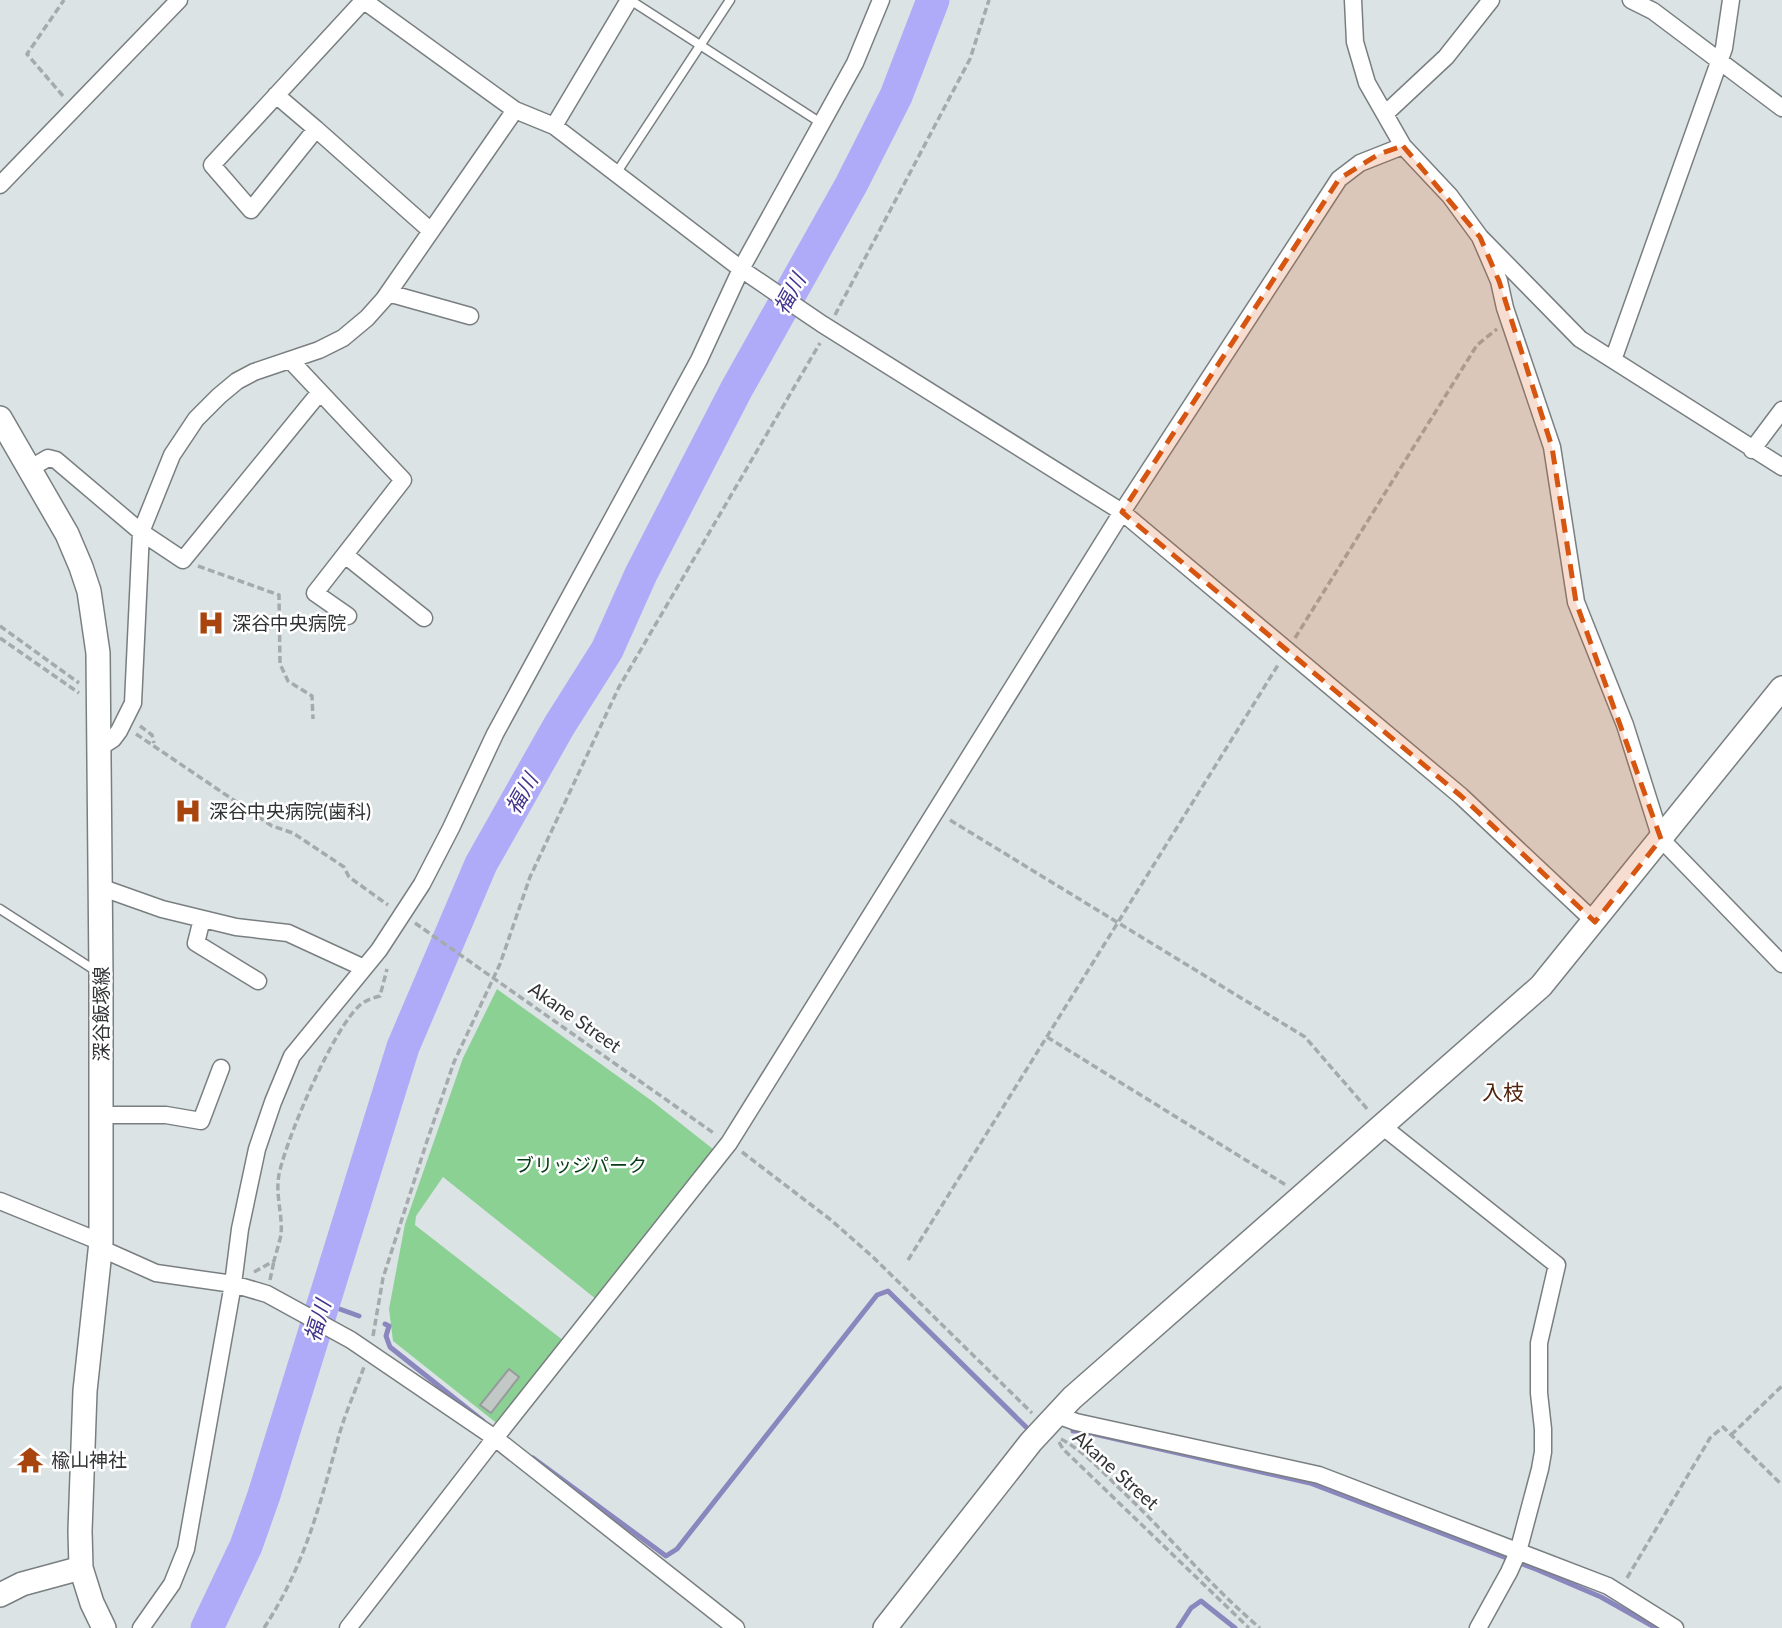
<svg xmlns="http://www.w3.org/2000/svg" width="1782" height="1628" viewBox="0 0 1782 1628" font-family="Lato,'Noto Sans JP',sans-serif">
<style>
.green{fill:#8bd194}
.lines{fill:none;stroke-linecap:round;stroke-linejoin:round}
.stream{stroke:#8a87be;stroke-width:5}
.river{stroke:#b0abf9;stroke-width:33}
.building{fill:#c1c8c6;stroke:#959c9b;stroke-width:2}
.lane-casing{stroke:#797f81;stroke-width:11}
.street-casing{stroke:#797f81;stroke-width:19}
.secondary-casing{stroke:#797f81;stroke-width:26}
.path{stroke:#a5abad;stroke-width:3.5;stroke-dasharray:7 3.5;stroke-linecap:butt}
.lane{stroke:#fff;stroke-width:8}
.street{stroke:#fff;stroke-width:16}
.secondary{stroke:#fff;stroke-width:23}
.marked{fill:#d65510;fill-opacity:0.2;stroke:#d65510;stroke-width:5;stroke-dasharray:14 9;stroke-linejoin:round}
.labels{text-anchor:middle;stroke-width:5;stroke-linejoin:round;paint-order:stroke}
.poi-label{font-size:19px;fill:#313334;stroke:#fff;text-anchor:start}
.street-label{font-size:19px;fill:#313334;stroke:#fff}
.park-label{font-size:19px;fill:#063b15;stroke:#fff}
.water-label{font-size:21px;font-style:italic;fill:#44348d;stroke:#fff}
.neighbourhood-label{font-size:21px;fill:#52220b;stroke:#fff}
</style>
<rect width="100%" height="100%" fill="#dce3e5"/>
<!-- green -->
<path class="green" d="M497 989 652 1101 713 1149 596 1299 443 1177 416 1216 415 1225 564 1341 499 1425 393 1341 389 1309 405 1224 463 1058Z"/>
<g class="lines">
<!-- stream -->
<path class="stream" d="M323 1303 359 1316
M385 1324 389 1326 386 1336 390 1347 483 1421
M1073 1431H1081L1310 1483 1538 1570 1601 1597 1656 1628
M533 1458 666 1556 677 1549 877 1295 888 1291 1026 1427
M1178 1628 1191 1608 1201 1601 1235 1628"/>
<!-- river -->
<path class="river" d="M207 1628 246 1546 264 1495 403 1047 481 864 559 726 607 650 641 574 736 390 851 185 896 96 933 0"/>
</g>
<!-- building -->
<path class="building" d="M509 1369 519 1377 491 1413 480 1405Z"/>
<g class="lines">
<!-- lane casing -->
<g class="lane-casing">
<path id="lane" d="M630 0 821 123
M617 172 730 0
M0 909 96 971"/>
</g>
<!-- street casing -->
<g class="street-casing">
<path id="street" d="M363 0 515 110 554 126 741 269 822 324 1122 512 1461 796 1595 922
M1353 0 1355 42 1367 83 1403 146 1450 196 1480 237 1580 339 1782 467
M1631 0 1653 11 1782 108
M276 95 316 129 251 210 212 165 364 0
M1385 114 1446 57 1491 0
M554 126 629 0
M316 129 431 231
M0 185 179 0
M1480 237 1499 281 1505 308 1552 447 1576 602 1625 725 1661 839 1782 964
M388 293 470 316
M290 360 403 480 315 593 348 616
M1613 360 1724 48 1731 0
M1752 450 1782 410
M29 469 48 458 56 460 141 532 183 560 320 392
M345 555 424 618
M99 748 113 739 119 731 133 703 141 532 172 455 196 419 219 396 237 381 254 372 319 350 343 338 367 318 384 299 515 110
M100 887 162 909 236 927 288 933 364 968
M202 919 196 943 258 981
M101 1115H166L201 1121 221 1068
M1382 1126 1557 1265 1539 1343V1393L1543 1429V1452L1540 1469 1518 1552 1509 1572 1478 1628
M0 1201 101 1242
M100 1248 156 1273 233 1284 267 1294 351 1340 495 1438 736 1628
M1057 1415 1076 1422 1319 1475 1608 1586 1675 1628
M141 1628 172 1584 186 1549 233 1284 240 1229 257 1149 273 1102 292 1056 379 950 422 884 451 828 495 734 699 360 741 269 855 63 881 0
M348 1628 495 1438 729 1143 1122 512 1339 179 1360 163 1403 146"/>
</g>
<!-- secondary casing -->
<g class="secondary-casing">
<path id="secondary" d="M0 418 67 534 81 567 89 591 98 653 101 975V1242L85 1391 80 1531 81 1568 92 1603 104 1628
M0 1595 22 1584 81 1568
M885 1628 1031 1442 1072 1398 1541 986 1782 688"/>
</g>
<!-- path -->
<path class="path" d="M63 96 27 54 64 0
M835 315 970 59 989 0
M198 566 279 595 280 664 288 681 312 696 313 719
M0 626 79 683
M0 638 79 693
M1295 638 1477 345 1497 329
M140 726 152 735 154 743
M136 734 272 826 293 833 344 867 349 877 388 905
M950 820 1305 1037 1369 1111
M415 923 715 1134
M1047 1037 1286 1185
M742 1152 831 1220 874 1258 1032 1413
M908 1260 1278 665
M254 1272 274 1261C276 1253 279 1244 281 1235 283 1213 274 1193 280 1170 289 1133 333 1029 360 1005 366 1000 373 998 380 996L387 969
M270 1280 274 1261
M373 1336 383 1278 427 1141 454 1062 500 964 530 877 619 687 820 343
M1731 1435 1782 1386
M1061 1439C1082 1450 1102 1471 1119 1488 1167 1533 1209 1585 1260 1628
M1059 1442 1063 1449 1249 1628
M1627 1578 1710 1438 1723 1427 1782 1485
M264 1628C303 1568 318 1512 337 1443 343 1418 355 1392 364 1367"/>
<!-- lane -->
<use href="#lane" class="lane"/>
<!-- street -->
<use href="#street" class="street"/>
<!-- secondary -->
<use href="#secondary" class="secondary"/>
</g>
<!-- marked area -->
<path class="marked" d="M1403 146 1480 237 1499 281 1552 447 1576 602 1661 839 1595 922 1461 796 1122 512 1339 179 1379 154Z"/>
<!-- icons -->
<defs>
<g id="hospital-bare" transform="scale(2.1)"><path d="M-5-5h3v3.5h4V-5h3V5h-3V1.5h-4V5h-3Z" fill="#a8440e" stroke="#fff" stroke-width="2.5" paint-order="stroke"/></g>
<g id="temple-bare" transform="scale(2.1)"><path d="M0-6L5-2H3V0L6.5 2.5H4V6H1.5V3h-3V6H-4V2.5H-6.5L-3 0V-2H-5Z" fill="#a8440e" stroke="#fff" stroke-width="2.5" paint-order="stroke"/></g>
</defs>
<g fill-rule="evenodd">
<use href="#hospital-bare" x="211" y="623"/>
<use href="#hospital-bare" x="188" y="811"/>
<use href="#temple-bare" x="30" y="1460"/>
</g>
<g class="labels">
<!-- poi labels -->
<g class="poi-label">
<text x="232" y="630">深谷中央病院</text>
<text x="209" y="818">深谷中央病院(歯科)</text>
<text x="51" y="1467">楡山神社</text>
</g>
<!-- street labels -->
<g class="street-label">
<text transform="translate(101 1014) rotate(-90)" y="7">深谷飯塚線</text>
<text transform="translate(575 1017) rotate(35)" y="7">Akane Street</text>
<text transform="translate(1116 1470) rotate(42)" y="7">Akane Street</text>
</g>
<!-- park labels -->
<g class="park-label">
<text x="581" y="1172">ブリッジパーク</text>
</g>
<!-- water labels -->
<g class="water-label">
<text transform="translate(790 294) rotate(-61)" y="7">福川</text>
<text transform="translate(522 794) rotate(-60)" y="7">福川</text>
<text transform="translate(318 1321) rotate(-73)" y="7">福川</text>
</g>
<!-- neighbourhood labels -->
<g class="neighbourhood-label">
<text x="1503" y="1100">入枝</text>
</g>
</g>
</svg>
